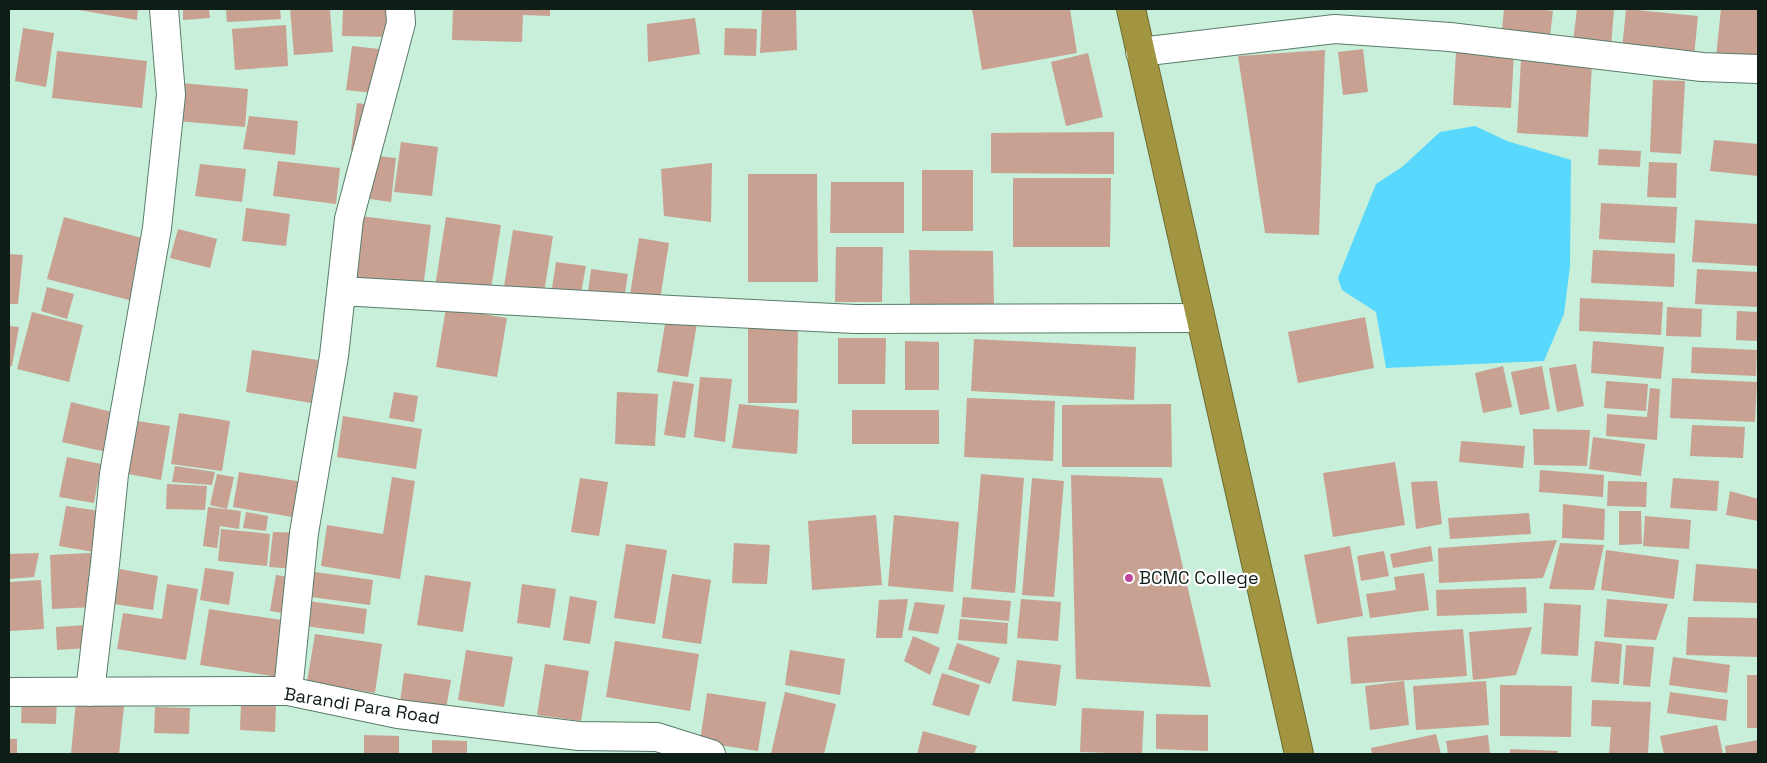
<svg xmlns="http://www.w3.org/2000/svg" width="1767" height="763" viewBox="0 0 1767 763" font-family="'Space Grotesk',sans-serif">
<style>
.water{fill:#59d8fe}
.building{fill:#c8a193}
.lines{fill:none;stroke-linecap:round;stroke-linejoin:round}
.street-casing{stroke:#587c69;stroke-width:30}
.highway-casing{stroke:#6e6b32;stroke-width:30}
.street{stroke:#fff;stroke-width:28}
.highway{stroke:#a19542;stroke-width:28}
.poi-dot{fill:#c0489c;stroke:#fff;stroke-width:2}
.labels{text-anchor:middle;stroke-width:4.5;stroke-linejoin:round;paint-order:stroke}
.poi-label{font-size:18px;fill:#0e1d15;stroke:#fff;text-anchor:start}
.street-label{font-size:18px;fill:#0e1d15;stroke:#fff}
</style>
<rect width="100%" height="100%" fill="#c7efd9"/>
<!-- water -->
<path class="water" d="M1475 126 1507 141 1571 160 1570 266 1564 314 1544 361 1386 368 1376 312 1342 290 1338 278 1376 184 1402 167 1440 132Z"/>
<!-- building -->
<path class="building" d="M73 9H138L137 20Z
M183 9H209L210 18 183 20Z
M226 9H280L281 19 227 22Z
M290 9H330L333 52 294 55Z
M343 9H394L393 37 342 36Z
M453 9H550V16L523 15 522 42 452 40Z
M762 9H796L797 50 760 53Z
M972 9H1070L1077 53 982 70Z
M1504 9H1537L1553 11 1549 44 1501 39Z
M1577 9H1614L1611 47 1573 42Z
M1626 9 1698 16 1693 67 1621 59Z
M1721 9H1758L1757 61 1716 57Z
M695 18 700 54 648 62 647 24Z
M286 25 288 66 235 70 232 29Z
M23 28 54 33 46 87 15 81Z
M725 28 757 29 756 56 724 55Z
M352 46 398 51 392 95 346 90Z
M1363 49 1368 92 1343 95 1338 52Z
M1325 50 1319 235 1265 233 1238 56Z
M57 51 147 61 142 108 52 98Z
M1456 51 1514 53 1511 108 1453 105Z
M1088 53 1103 117 1066 126 1051 62Z
M1521 59 1592 63 1588 137 1517 133Z
M1653 80 1685 81 1681 154 1650 152Z
M181 83 248 89 245 127 177 121Z
M357 103 386 107 380 153 351 150Z
M249 116 298 121 295 155 243 149Z
M1114 132V174L991 173V133Z
M1714 140 1758 144V176L1710 171Z
M401 142 438 147 432 196 394 192Z
M1599 149 1641 151 1640 167 1598 165Z
M369 155 396 158 391 202 363 198Z
M278 161 340 168 336 204 273 196Z
M1649 162 1677 163 1676 198 1647 197Z
M712 163 711 222 664 216 661 169Z
M200 164 246 169 242 202 195 196Z
M922 170H973V231H922Z
M748 174H817L818 282H748Z
M1013 178H1111L1110 247H1013Z
M831 182H904V233H830Z
M1601 203 1677 207 1675 243 1599 239Z
M246 208 290 214 286 246 242 241Z
M353 215 431 225 423 289 346 280Z
M64 217 149 240 133 301 47 279Z
M446 217 501 225 490 295 435 287Z
M1695 220 1758 224V266L1692 262Z
M178 229 217 239 210 268 170 258Z
M513 230 553 236 543 299 503 293Z
M639 238 669 243 659 305 629 301Z
M836 247H883L882 302H835Z
M909 250 993 251 994 307 910 306Z
M1593 250 1675 254 1674 287 1591 283Z
M9 254 23 255 18 304H9Z
M556 262 586 266 580 299 551 295Z
M591 269 628 274 623 305 587 300Z
M1697 269 1758 272V307L1695 304Z
M47 287 74 294 67 319 41 311Z
M1580 298 1663 302 1661 335 1579 331Z
M1667 307 1702 309 1701 337 1666 336Z
M446 308 507 318 497 377 436 367Z
M1737 311 1758 312V341L1736 340Z
M32 312 83 325 69 382 17 369Z
M1365 317 1374 368 1298 383 1288 332Z
M666 318 697 323 688 377 657 372Z
M748 323H798L797 403H748Z
M9 326 19 327 12 366H9Z
M838 338H886L885 384H838Z
M974 339 1136 347 1134 400 971 391Z
M905 341 939 342V390H905Z
M1593 341 1664 347 1661 379 1591 373Z
M1692 347 1757 350 1756 376 1691 373Z
M252 350 318 360 311 403 246 392Z
M1576 364 1584 406 1557 412 1549 368Z
M1503 366 1512 407 1483 413 1475 373Z
M1542 366 1550 409 1520 415 1511 372Z
M700 377 732 379 725 442 694 437Z
M1672 378 1757 382 1755 422 1670 418Z
M673 381 694 384 685 438 664 435Z
M1606 381 1648 384 1646 411 1604 408Z
M1650 388 1660 389 1657 440 1606 436 1607 414 1647 417Z
M394 392 418 396 414 422 389 418Z
M617 392 658 394 655 446 615 444Z
M967 398 1055 401 1053 461 964 457Z
M71 402 116 413 106 452 62 442Z
M739 404 799 410 797 454 732 448Z
M1171 404 1172 467H1062V405Z
M852 410H939V444H852Z
M179 413 230 421 222 471 171 464Z
M343 416 422 429 416 469 337 457Z
M137 421 170 426 161 480 128 474Z
M1692 425 1745 427 1743 458 1690 456Z
M1533 429 1590 430 1587 466 1534 465Z
M1593 437 1645 444 1641 476 1589 469Z
M1461 441 1525 446 1523 468 1459 462Z
M67 457 101 464 94 503 59 497Z
M1395 462 1405 525 1333 537 1323 473Z
M175 466 215 472 212 485 172 482Z
M1540 470 1604 475 1603 497 1539 492Z
M239 472 316 484 310 520 233 507Z
M217 474 234 477 227 509 210 505Z
M981 474 1024 478 1015 593 971 589Z
M1071 475 1162 478 1211 687 1076 679Z
M392 477 415 481 400 579 321 566 327 525 383 534Z
M580 478 608 482 599 536 571 532Z
M1032 478 1064 481 1054 597 1022 595Z
M1673 478 1719 481 1717 511 1670 508Z
M1437 481 1442 524 1416 529 1411 482Z
M1608 481 1647 482 1646 507 1607 506Z
M167 484 207 486 205 510 166 509Z
M1730 491 1758 499V521L1726 515Z
M1563 504 1605 509 1604 540 1562 538Z
M66 506 100 511 94 552 59 546Z
M208 507 241 511 239 529 220 526 217 548 203 546Z
M1619 511H1641L1642 544 1619 545Z
M246 512 268 516 266 531 243 528Z
M1529 513 1531 534 1450 539 1448 518Z
M876 515 882 585 812 590 808 521Z
M894 515 959 522 953 592 888 586Z
M1645 516 1691 520 1689 549 1643 546Z
M221 529 270 534 267 566 218 561Z
M273 532 304 533 299 569 269 567Z
M1557 540 1543 578 1439 583 1438 548Z
M734 543 770 545 767 584 732 583Z
M1560 543 1604 545 1594 590 1549 589Z
M626 544 667 550 655 624 614 618Z
M1350 546 1363 616 1317 624 1304 555Z
M1431 546 1433 561 1393 568 1390 554Z
M1606 550 1679 560 1674 599 1601 590Z
M1384 551 1389 576 1361 581 1357 556Z
M39 553 34 577 9 579V554Z
M91 553 94 607 52 609 50 555Z
M1696 564 1758 569V603L1693 601Z
M205 568 234 572 229 605 200 600Z
M120 569 158 576 153 610 114 604Z
M315 572 373 580 370 605 311 597Z
M1424 573 1429 610 1370 618 1366 594 1396 590 1394 577Z
M672 574 711 580 701 644 662 638Z
M276 575 302 579 296 615 270 611Z
M425 575 471 582 463 632 417 625Z
M41 580 44 629 9 631V582Z
M167 584 198 589 186 660 117 649 123 613 162 619Z
M522 584 556 589 550 628 517 623Z
M1526 587 1527 613 1437 616 1436 590Z
M570 596 597 601 590 644 563 640Z
M963 597 1011 601 1009 621 961 617Z
M908 599 902 638H876L879 600Z
M1021 599 1061 602 1058 641 1017 638Z
M1607 599 1668 604 1656 640 1604 637Z
M308 601 367 609 364 634 305 626Z
M915 602 945 605 938 634 908 630Z
M1544 603 1581 605 1578 656 1541 654Z
M209 609 288 621 279 677 200 665Z
M1688 617 1758 618V657L1686 655Z
M960 619 1008 623 1007 644 958 640Z
M87 625 89 648 57 650 56 627Z
M1532 627 1516 675 1473 680 1469 632Z
M1463 629 1467 676 1351 684 1347 637Z
M315 634 382 644 375 693 307 682Z
M913 636 940 648 930 675 904 661Z
M615 641 699 654 690 711 606 697Z
M1595 641 1622 644 1619 684 1591 682Z
M957 643 1000 658 990 684 948 669Z
M1626 645 1654 647 1650 687 1623 685Z
M466 650 513 657 504 707 458 700Z
M790 650 845 659 840 695 785 685Z
M1673 657 1730 665 1727 693 1669 685Z
M1017 660 1061 665 1056 706 1012 701Z
M545 664 589 671 581 721 537 715Z
M404 673 451 680 446 709 400 702Z
M942 673 980 685 969 716 932 705Z
M1747 675H1758V728H1747Z
M1404 681 1409 725 1370 730 1365 686Z
M1486 681 1489 725 1416 730 1413 686Z
M1500 685 1572 686 1571 737 1500 736Z
M785 692 836 704 824 754H771Z
M1670 692 1728 700 1726 721 1667 713Z
M707 693 766 702 758 751 700 742Z
M22 697 57 698 56 724 21 723Z
M1592 700 1651 702 1648 754H1609L1611 727 1591 726Z
M76 701 124 706 119 754H71Z
M241 704 276 705 275 732 240 730Z
M155 707 190 708 189 734 154 733Z
M1082 708 1144 711 1142 754 1080 752Z
M1156 714 1208 715V751L1156 749Z
M1717 725 1723 754H1664L1660 736Z
M923 731 977 746 974 754H917Z
M1436 734 1441 754H1372L1371 748Z
M364 735 399 736V754H364Z
M1488 735 1490 754H1448L1446 741Z
M9 739H17V754H9Z
M432 740 467 741V754H432Z
M1758 740V754H1726L1725 746Z
M1510 749 1558 751 1557 754H1510Z"/>
<g class="lines">
<!-- street casing -->
<g class="street-casing">
<path id="street" d="M1140 52 1335 29 1450 37 1702 67 1758 69
M341 291 672 310 855 319 1200 318
M288 691 304 533 334 356 349 219 401 23 400 9
M9 692 288 691 398 714 579 736 657 737 711 754
M90 692 105 564 114 474 157 228 171 95 164 9"/>
</g>
<!-- highway casing -->
<g class="highway-casing">
<path id="highway" d="M1131 9 1299 754"/>
</g>
<!-- street -->
<use href="#street" class="street"/>
<!-- highway -->
<use href="#highway" class="highway"/>
</g>
<!-- markers -->
<circle class="poi-dot" cx="1129" cy="578" r="5"/>
<g class="labels">
<!-- poi labels -->
<g class="poi-label">
<text x="1139" y="584">BCMC College</text>
</g>
<!-- street labels -->
<g class="street-label">
<text transform="translate(362 706) rotate(9)" y="6">Barandi Para Road</text>
</g>
</g>
<!-- border -->
<rect width="1767" height="763" fill="none" stroke="#0e1d15" stroke-width="20"/>
</svg>
